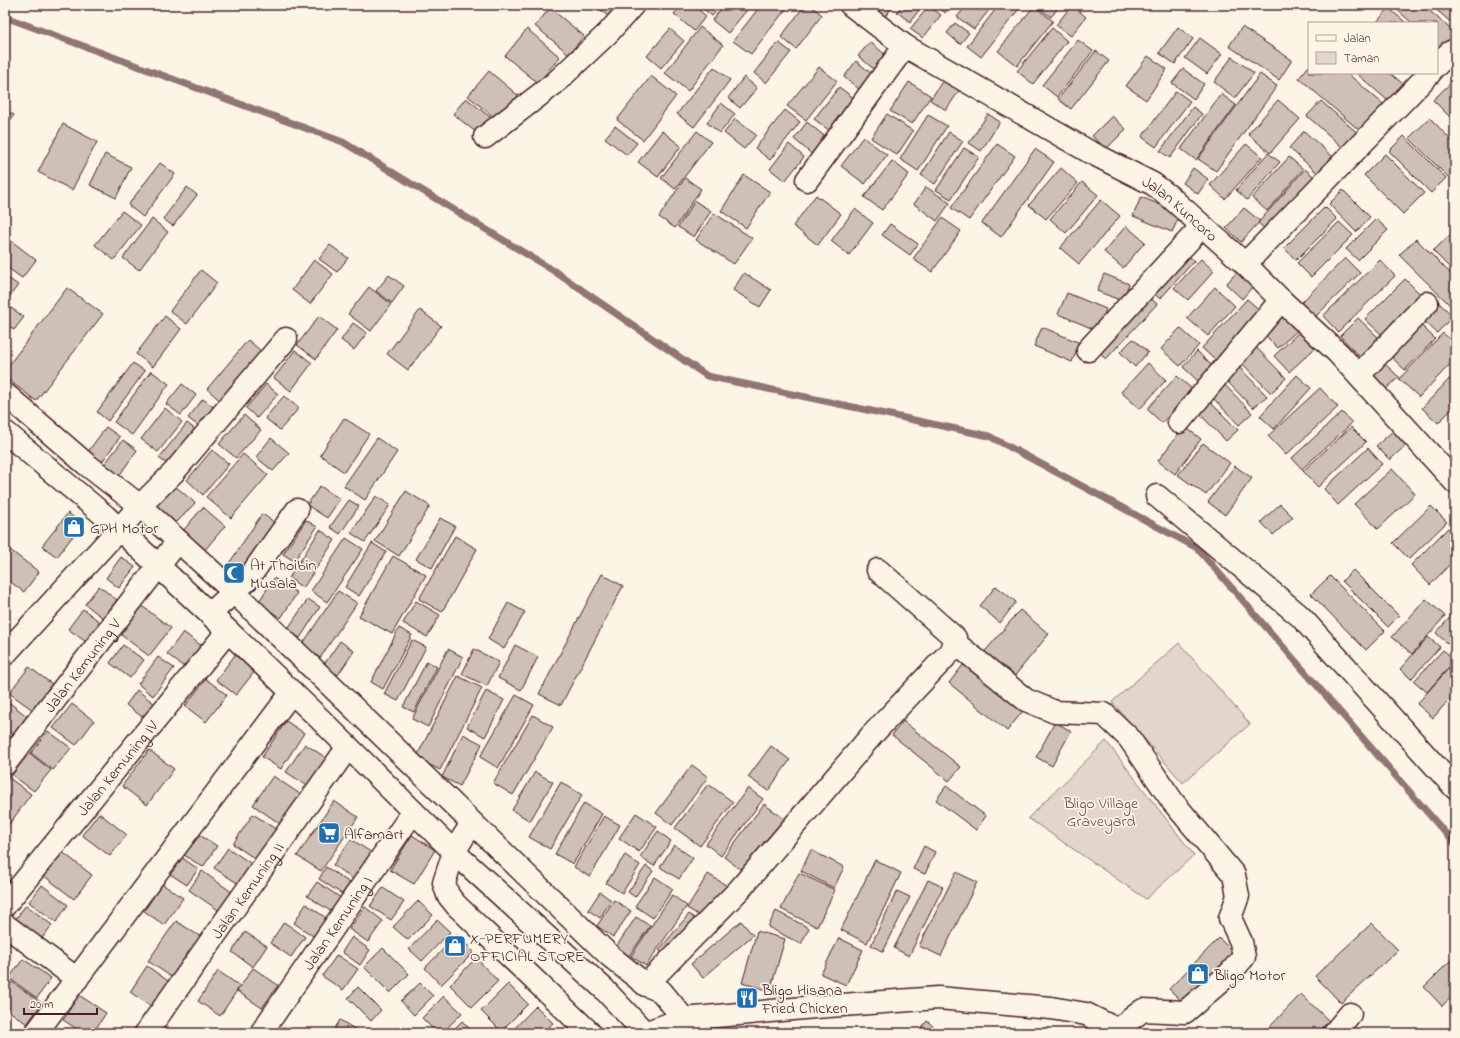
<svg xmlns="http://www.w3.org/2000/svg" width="1460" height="1038" viewBox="0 0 1460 1038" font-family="'Indie Flower',sans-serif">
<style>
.green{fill:#e2d5ca;stroke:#967a7a}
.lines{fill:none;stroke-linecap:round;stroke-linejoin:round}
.stream{stroke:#917474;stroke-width:7}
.building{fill:#cfc0b7;stroke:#4a1f2b}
.minor-casing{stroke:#4a1f2b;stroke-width:25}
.minor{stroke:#fcf5e5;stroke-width:22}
.labels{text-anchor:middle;stroke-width:3.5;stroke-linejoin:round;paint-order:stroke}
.street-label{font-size:16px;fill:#4a1f2b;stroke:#fcf5e5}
.poi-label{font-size:16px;fill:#4a1f2b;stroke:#fcf5e5;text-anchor:start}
.park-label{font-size:16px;fill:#704c53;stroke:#fcf5e5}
</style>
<rect width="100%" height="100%" fill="#fcf5e5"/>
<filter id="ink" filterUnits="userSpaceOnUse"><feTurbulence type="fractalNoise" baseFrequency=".025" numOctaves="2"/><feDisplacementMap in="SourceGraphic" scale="8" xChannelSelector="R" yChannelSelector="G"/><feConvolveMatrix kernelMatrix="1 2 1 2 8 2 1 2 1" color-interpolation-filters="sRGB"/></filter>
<g filter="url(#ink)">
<!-- green -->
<path class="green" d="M1179 643 1250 724 1183 783 1112 702Z
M1106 741 1194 855 1146 899 1028 818Z"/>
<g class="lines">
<!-- stream -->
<path class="stream" d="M5 17 343 142 554 271 707 376 989 436 1197 548 1455 844"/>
</g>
<!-- building -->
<path class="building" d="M595 5H617L608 16Z
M682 5H693L706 16 694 31 674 14Z
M699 5H721L712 16Z
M724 5H751L728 33 712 20Z
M761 5H789L751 54 733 41Z
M805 5H810L822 15 796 49 781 37Z
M872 5H894L884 18 870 7Z
M902 5H923L910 22 897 12Z
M936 5H951L945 13Z
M967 5H993L974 29 957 17Z
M999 5H1022L981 57 967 46Z
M1035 5H1060L1051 17Z
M1072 5 1086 17 1071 36 1056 25Z
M1398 5H1423L1455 33V39L1444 51 1437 45V23H1412L1395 8Z
M1431 5H1455V26Z
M929 6 941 15 923 38 910 29Z
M1034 6 1053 21 1017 66 998 51Z
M550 8 584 36 569 54 535 26Z
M1389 8 1406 23H1376Z
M955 23 969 33 960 44 947 33Z
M700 27 723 45 688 91 665 73Z
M1178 27 1193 39 1175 64 1159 53Z
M1242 27 1292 60 1279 80 1229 46Z
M1052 28 1067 41 1033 84 1017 71Z
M527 29 560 57 538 83 505 56Z
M670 29 684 41 661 68 647 56Z
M1200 38 1222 54 1207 74 1185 58Z
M1078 40 1093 51 1057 97 1042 85Z
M778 42 791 52 766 83 754 73Z
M870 42 887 56 875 70 858 56Z
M1096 51 1109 61 1071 109 1058 99Z
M1148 56 1167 69 1146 100 1126 86Z
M1232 57 1254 73 1235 98 1214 82Z
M856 61 872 74 860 90 844 77Z
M1309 66V73H1347L1390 110 1367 137 1299 78Z
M714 67 730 80 694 127 677 114Z
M819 67 837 81 806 120 787 106Z
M1183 69 1204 84 1194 99 1172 83Z
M489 71 521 98 501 123 468 96Z
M1356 73H1390L1409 89 1394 106Z
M1260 74 1277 86 1216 171 1198 159Z
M651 76 676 96 643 140 617 120Z
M744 77 757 88 740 108 728 98Z
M945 77 961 88 946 110 930 100Z
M1455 79V122L1433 100Z
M909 82 931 96 912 124 890 111Z
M839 87 859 102 834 134 814 119Z
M1176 91 1190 101 1156 147 1142 137Z
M1221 94 1236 105 1196 160 1181 149Z
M466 98 495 121 482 137 453 114Z
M1278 100 1300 119 1270 153 1248 134Z
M1321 101 1362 137 1348 152 1307 116Z
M721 103 735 114 720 133 707 123Z
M1193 107 1202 114 1170 158 1160 151Z
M5 109 14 115 5 128Z
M785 110 800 122 770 160 755 148Z
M887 114 913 131 897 155 871 138Z
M988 114 1000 122 981 151 969 143Z
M928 115 947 126 918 171 900 159Z
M1112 116 1126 129 1106 149 1092 136Z
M1430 118 1455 144V170L1448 177 1409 138Z
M735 119 756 135 744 149 724 133Z
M807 122 828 139 814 156 794 139Z
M63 124 97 142 72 190 38 172Z
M615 126 637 143 627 155 605 138Z
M662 131 681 146 658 177 638 162Z
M697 131 711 142 675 189 661 178Z
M1304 131 1335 159 1321 176 1289 148Z
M949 132 963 141 935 184 921 175Z
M1404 136 1446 178 1431 193 1389 151Z
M863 137 887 155 865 184 841 166Z
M789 144 804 157 785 181 770 169Z
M997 144 1015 156 969 220 951 208Z
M1246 144 1262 157 1225 199 1210 185Z
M964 148 979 157 951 199 936 190Z
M1035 149 1054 162 1001 237 982 223Z
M1268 153 1280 162 1247 200 1236 190Z
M105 154 131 167 116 198 90 185Z
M1385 154 1424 193 1403 214 1364 175Z
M1289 157 1303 169 1267 211 1252 198Z
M892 161 909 174 882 210 864 197Z
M160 163 175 174 143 217 128 205Z
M1061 168 1078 183 1046 219 1029 205Z
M1193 168 1208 179 1198 194 1183 183Z
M1305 169 1319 181 1272 235 1258 223Z
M744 175 770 192 746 228 721 211Z
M685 178 701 189 675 228 659 217Z
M1082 182 1098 195 1066 233 1050 219Z
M187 187 197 195 173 226 163 219Z
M926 187 950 203 937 221 914 204Z
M1343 190 1370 217 1356 232 1329 204Z
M816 195 841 214 818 245 793 226Z
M1141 197 1181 213 1172 232 1133 216Z
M1101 200 1120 216 1079 264 1060 248Z
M695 201 711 211 694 237 678 227Z
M1325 207 1337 219 1296 260 1284 248Z
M1244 208 1260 221 1241 242 1226 228Z
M855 209 873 223 849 255 831 241Z
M122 211 141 225 114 260 95 245Z
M714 213 752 238 734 264 696 240Z
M942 218 961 231 932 272 913 259Z
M152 219 168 232 139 270 123 258Z
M1376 219 1388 230 1358 260 1346 249Z
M1339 222 1353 235 1311 277 1297 263Z
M890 224 918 244 910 255 882 235Z
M1126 226 1145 242 1123 268 1104 252Z
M1453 232 1455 234V273L1433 251Z
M5 236 36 260 22 278 5 266Z
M1416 239 1455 278 1454 309 1399 255Z
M330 245 348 258 337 272 319 259Z
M1184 251 1194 261 1160 299 1149 289Z
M1345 258 1360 273 1315 317 1301 303Z
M1201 259 1214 271 1188 300 1174 288Z
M314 260 333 274 310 304 292 290Z
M1380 260 1395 276 1338 332 1323 316Z
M201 270 217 283 187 324 170 311Z
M1237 272 1253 286 1242 299 1226 284Z
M744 273 771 290 760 307 733 290Z
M1104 274 1129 284 1122 301 1097 291Z
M389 275 404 286 392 303 376 291Z
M5 276 18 285 5 303Z
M1405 279 1423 297 1383 336 1365 319Z
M369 287 391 304 371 331 348 314Z
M1215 287 1235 306 1208 336 1187 318Z
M67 288 103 314 36 401 5 377V370Z
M1144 292 1157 304 1106 359 1093 348Z
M1067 293 1106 309 1098 331 1058 314Z
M1247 299 1263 313 1217 362 1202 348Z
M1436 300 1453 316 1437 333 1420 317Z
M11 308 24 317 14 330 5 323V315Z
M420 310 441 326 408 370 387 354Z
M1282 311 1299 329 1278 348 1261 331Z
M165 316 181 329 153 367 136 354Z
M319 316 337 330 316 359 297 345Z
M1358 318 1379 338 1360 357 1340 336Z
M1417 321 1435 339 1405 370 1387 353Z
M353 323 367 333 354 350 341 340Z
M1042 327 1080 343 1072 362 1034 346Z
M1180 328 1199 345 1180 366 1161 349Z
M1299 332 1315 348 1289 372 1274 356Z
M1443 333 1455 344V359L1419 397 1399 379Z
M1133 339 1148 352 1135 367 1120 352Z
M248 340 267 356 225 405 207 389Z
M1250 341 1286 378 1271 393 1235 356Z
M295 350 312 363 291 391 274 378Z
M1197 351 1212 366 1198 381 1183 367Z
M1234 362 1267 396 1253 408 1221 375Z
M133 363 145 371 108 421 97 412Z
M1148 363 1166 380 1140 409 1121 392Z
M1384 363 1399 377 1386 389 1372 375Z
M151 371 169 384 132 435 114 422Z
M1455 373V406L1438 423 1422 408Z
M1297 375 1311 388 1274 429 1260 416Z
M1177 376 1193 390 1162 423 1147 409Z
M1222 382 1252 413 1239 425 1209 394Z
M182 384 196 395 181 415 166 404Z
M266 384 278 394 257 418 246 408Z
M1320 388 1338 407 1286 455 1268 436Z
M284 396 299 408 280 430 265 418Z
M1206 398 1238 430 1226 441 1194 408Z
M203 399 220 412 205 431 188 418Z
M165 408 182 422 158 452 141 439Z
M1342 412 1352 423 1302 469 1292 458Z
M244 415 261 430 236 458 219 444Z
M344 418 369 434 344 472 320 455Z
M187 423 202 435 175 470 159 458Z
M1184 426 1201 439 1175 474 1158 461Z
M106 427 120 437 101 463 87 453Z
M1351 427 1366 442 1318 487 1303 471Z
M1395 429 1408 443 1390 460 1376 446Z
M271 438 289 453 273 471 256 457Z
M377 438 397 452 365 500 344 486Z
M123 440 137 450 119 476 104 465Z
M1203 443 1230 463 1206 495 1178 475Z
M1368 448 1382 464 1338 505 1324 489Z
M212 450 229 464 203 495 187 480Z
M243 454 268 475 231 518 206 497Z
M1235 466 1252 478 1225 515 1208 502Z
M1392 469 1415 494 1378 529 1354 504Z
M174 485 195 503 176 523 156 506Z
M320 486 340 499 327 518 307 505Z
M406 491 430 506 399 556 375 541Z
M376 496 390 505 365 542 351 533Z
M349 500 359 506 340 534 330 527Z
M1280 504 1293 517 1273 535 1261 522Z
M1431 506 1447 522 1409 559 1393 543Z
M203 507 225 526 204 551 182 532Z
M68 513 82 524 57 557 42 546Z
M262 514 279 525 240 582 224 571Z
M440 518 455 526 432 568 416 559Z
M306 520 317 527 294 561 283 554Z
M1448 528 1455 535V559L1430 585 1411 565Z
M320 530 335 540 303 588 289 578Z
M455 536 477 549 442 612 419 599Z
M346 538 363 549 327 602 311 591Z
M372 543 386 552 359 596 345 587Z
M10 550 39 572 24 592 5 578V556Z
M393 556 426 575 392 634 359 616Z
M121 557 135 567 119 588 106 578Z
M1353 570 1399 616 1388 627 1342 581Z
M602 574 623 586 561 705 539 694Z
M1330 576 1385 631 1366 650 1311 594Z
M274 578 297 593 281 618 258 603Z
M99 586 117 600 103 618 85 604Z
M996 586 1016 602 1000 623 980 606Z
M338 591 357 603 320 658 302 645Z
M308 599 320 607 300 638 287 630Z
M1426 599 1445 616 1412 654 1392 637Z
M416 601 440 615 427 637 403 623Z
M508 603 525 612 504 649 488 639Z
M142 606 171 628 149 656 120 634Z
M83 609 104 625 89 644 68 629Z
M1020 610 1049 634 1012 679 982 655Z
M1455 612V635L1447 643 1436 633Z
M399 628 412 635 383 689 371 682Z
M183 632 206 649 189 671 167 654Z
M1428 637 1440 647 1411 679 1400 669Z
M412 640 426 647 398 701 384 694Z
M340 641 354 651 338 675 323 666Z
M123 645 144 660 130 678 110 663Z
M515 645 538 657 521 690 498 678Z
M448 649 463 657 428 727 412 719Z
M474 649 499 662 487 686 462 674Z
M1443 650 1455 660 1427 692 1414 681Z
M235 655 255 671 236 695 216 680Z
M158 657 174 668 153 696 138 684Z
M967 660 1026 707 1007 731 949 683Z
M427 661 437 667 414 712 403 707Z
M29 667 52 684 33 710 9 693Z
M1448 669 1455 675V693L1433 718 1417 704Z
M458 676 482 688 440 770 416 758Z
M206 679 227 695 206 722 185 706Z
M137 690 156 705 145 719 126 705Z
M486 691 504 700 485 737 467 727Z
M516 695 534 705 498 768 480 757Z
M6 700 28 717 13 735 5 729Z
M72 704 94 721 76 745 53 728Z
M533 715 553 727 513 795 493 783Z
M286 721 304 733 281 769 262 757Z
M903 721 961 767 949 781 892 735Z
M1055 722 1071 731 1052 766 1036 757Z
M48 731 71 748 53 770 31 753Z
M463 734 482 744 460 786 442 777Z
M305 744 328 759 309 787 286 772Z
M771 746 790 760 768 791 748 777Z
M149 750 174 769 147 805 122 786Z
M29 753 51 770 34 791 12 775Z
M692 765 708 777 672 825 656 813Z
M535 772 553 782 530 821 512 810Z
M273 776 306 798 286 828 253 805Z
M8 777 31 794 5 830V782Z
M561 782 582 795 550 849 529 837Z
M708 784 733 802 700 846 675 828Z
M946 786 986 816 976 830 936 800Z
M748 788 763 799 721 856 706 844Z
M334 801 358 817 321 871 297 856Z
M584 803 602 814 573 864 555 854Z
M764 804 789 822 749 876 724 857Z
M99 813 127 835 110 856 82 835Z
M636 813 657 827 639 852 619 838Z
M253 814 283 834 263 864 233 844Z
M604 816 620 825 590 877 574 867Z
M658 831 671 841 654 866 640 857Z
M198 834 217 846 203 867 184 855Z
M412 835 435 850 414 884 390 870Z
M351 839 375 855 357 882 333 865Z
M674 845 693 858 679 879 660 867Z
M924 846 935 852 925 874 913 869Z
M228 848 259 869 245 888 214 868Z
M811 850 844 867 834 888 801 871Z
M61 851 92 875 74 899 43 875Z
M625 855 640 865 622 893 606 883Z
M181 857 198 869 187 885 170 874Z
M875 860 901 873 867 943 841 930Z
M646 866 653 871 635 897 628 892Z
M326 867 350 883 342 894 319 879Z
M202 871 233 893 221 912 189 890Z
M956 872 977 882 941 956 919 946Z
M799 873 835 890 817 927 781 909Z
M708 874 729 887 708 921 687 908Z
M655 877 673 889 653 918 635 906Z
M928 880 943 887 909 956 894 948Z
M317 882 341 898 332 912 307 896Z
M162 884 183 898 164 925 144 911Z
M42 885 68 905 56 922 29 902Z
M383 888 404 902 391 920 370 906Z
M897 891 910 897 883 952 871 945Z
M600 892 611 900 600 918 588 910Z
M672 895 687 906 646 966 631 956Z
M614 900 631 911 613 937 597 926Z
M418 901 433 915 408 940 393 927Z
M306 904 332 922 319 940 294 923Z
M26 905 52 925 40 941 14 921Z
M365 907 383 921 368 942 349 929Z
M776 911 809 928 801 944 768 927Z
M689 914 699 922 670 958 659 950Z
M636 917 650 926 629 956 616 947Z
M437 920 450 932 422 961 409 949Z
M176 921 201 937 173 978 148 961Z
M741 921 753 935 703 978 691 964Z
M284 922 305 937 291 957 270 943Z
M1372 923 1398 950 1341 1003 1315 976Z
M757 931 785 939 770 991 742 983Z
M245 932 267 946 253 967 232 952Z
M457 935 474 952 441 985 425 968Z
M352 937 370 950 360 965 342 952Z
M839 938 863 950 846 985 821 974Z
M1219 938 1235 954 1186 1005 1169 989Z
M383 948 409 974 390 993 364 967Z
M337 955 358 969 343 990 322 976Z
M1455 956V994L1442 1006 1424 987Z
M476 958 498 981 472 1007 450 985Z
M23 959 51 978 37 998 9 978Z
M147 966 175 986 158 1011 130 992Z
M253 968 278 985 262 1008 237 991Z
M218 971 240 986 220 1016 198 1001Z
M12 982 42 1003 27 1024 5 1008V992Z
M420 983 433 996 414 1015 401 1001Z
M508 984 528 1004 501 1031 481 1011Z
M358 987 381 1010 371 1021 348 998Z
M1301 994 1329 1021 1318 1033H1264Z
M79 995 106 1013 93 1033H83L63 1020Z
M444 996 462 1013 442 1033H437L422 1018Z
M536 1006 553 1023 543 1033H510Z
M340 1020 361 1033H332Z
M462 1021 474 1033H450Z
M927 1021 941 1033H917Z"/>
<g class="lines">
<!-- minor casing -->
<g class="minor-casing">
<g id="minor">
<path id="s1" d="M851 5 905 46 1088 151 1153 184 1169 196 1245 264 1281 300 1338 353 1455 482"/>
<path d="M1437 65 1449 53 1455 50"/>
<path d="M485 137 555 83 608 33 633 5"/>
<path d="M807 180 905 46"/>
<path d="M1245 264 1430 73"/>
<path d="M1088 350 1202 226"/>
<path d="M1359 375 1427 303"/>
<path d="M5 394 86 464 140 506 235 593 610 956 646 985 661 991 684 1019"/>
<path d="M1179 422 1281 300"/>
<path d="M5 432 105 516 228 631 321 720 454 852 604 989 645 1033"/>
<path d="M1157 496 1300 616 1455 788"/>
<path d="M210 614 248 579 297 510"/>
<path d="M954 642 1026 700 1055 712 1104 714 1129 738 1173 802 1234 875 1238 896 1230 918 1241 942 1244 957 1230 973 1185 1012 1143 1010 1118 1029"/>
<path d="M5 654 140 506 174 472 286 339"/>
<path id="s2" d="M5 764 178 541"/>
<path d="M472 823 454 852 444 883 448 895 456 905 590 1033"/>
<path id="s3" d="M5 905 228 631"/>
<path d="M5 925 77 979"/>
<path d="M646 985 739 890 872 735 951 651 955 638 878 570"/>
<path d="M36 1033 292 692"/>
<path id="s4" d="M146 1033 348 747"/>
<path id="s5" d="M261 1033 413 812"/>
<path d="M644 1033 684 1019 815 1007 938 998 1051 1008 1086 1014 1124 1033"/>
<path d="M1334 1033 1350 1014"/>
</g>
</g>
<!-- minor -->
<use href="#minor" class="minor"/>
</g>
</g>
<!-- icons -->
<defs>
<g id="shop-square" transform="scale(1.15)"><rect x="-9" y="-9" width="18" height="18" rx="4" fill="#1f6fb2" stroke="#fcf5e5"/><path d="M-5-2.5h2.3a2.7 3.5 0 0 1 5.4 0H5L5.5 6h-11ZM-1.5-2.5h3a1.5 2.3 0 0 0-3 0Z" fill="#fff"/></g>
<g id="mosque-square" transform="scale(1.15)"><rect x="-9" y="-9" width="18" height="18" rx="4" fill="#1f6fb2" stroke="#fcf5e5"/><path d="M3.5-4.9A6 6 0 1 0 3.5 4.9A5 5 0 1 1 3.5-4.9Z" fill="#fff"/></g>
<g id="supermarket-square" transform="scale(1.15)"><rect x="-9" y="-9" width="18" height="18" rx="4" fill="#1f6fb2" stroke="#fcf5e5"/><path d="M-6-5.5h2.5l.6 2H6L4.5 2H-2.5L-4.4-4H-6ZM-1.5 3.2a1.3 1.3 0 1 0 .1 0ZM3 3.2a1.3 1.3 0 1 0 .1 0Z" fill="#fff"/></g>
<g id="restaurant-square" transform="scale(1.15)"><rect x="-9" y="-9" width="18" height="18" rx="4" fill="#1f6fb2" stroke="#fcf5e5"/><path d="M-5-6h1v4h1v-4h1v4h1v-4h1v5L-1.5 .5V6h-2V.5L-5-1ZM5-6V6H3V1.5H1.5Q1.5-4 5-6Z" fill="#fff"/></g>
</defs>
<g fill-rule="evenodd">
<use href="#shop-square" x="74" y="527"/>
<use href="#mosque-square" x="234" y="573"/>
<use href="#supermarket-square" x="329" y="833"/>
<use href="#shop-square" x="455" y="946"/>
<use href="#shop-square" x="1198" y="974"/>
<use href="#restaurant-square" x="747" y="998"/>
</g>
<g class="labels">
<!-- street labels -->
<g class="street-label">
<text dy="6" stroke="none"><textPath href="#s1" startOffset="388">Jalan Kuncoro</textPath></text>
<text dy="6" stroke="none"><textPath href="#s2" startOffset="125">Jalan Kemuning V</textPath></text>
<text dy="6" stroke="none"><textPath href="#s3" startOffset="177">Jalan Kemuning IV</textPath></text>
<text dy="6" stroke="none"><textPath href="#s4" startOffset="175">Jalan Kemuning II</textPath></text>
<text dy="6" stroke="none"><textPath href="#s5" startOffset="134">Jalan Kemuning I</textPath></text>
</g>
<!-- poi labels -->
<g class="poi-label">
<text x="90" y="533">GPH Motor</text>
<text x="250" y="570">At Thoibin<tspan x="250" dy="18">Musala</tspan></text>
<text x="344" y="839">Alfamart</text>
<text x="470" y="943">X-PERFUMERY<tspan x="470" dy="18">OFFICIAL STORE</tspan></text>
<text x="1214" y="980">Bligo Motor</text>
<text x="762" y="995">Bligo Hisana<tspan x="762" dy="18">Fried Chicken</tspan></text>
</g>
<!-- park labels -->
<g class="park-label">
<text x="1101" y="808">Bligo Village<tspan x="1101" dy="18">Graveyard</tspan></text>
</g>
</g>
<!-- margin -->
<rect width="1460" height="1038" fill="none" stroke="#fcf5e5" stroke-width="20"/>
<rect x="10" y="10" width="1440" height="1018" fill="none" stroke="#4a1f2b" stroke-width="1.5" filter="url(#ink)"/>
<!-- legend -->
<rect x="1308" y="22" width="130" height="52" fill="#fcf5e5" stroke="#b59f9b"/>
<rect x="1316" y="35" width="20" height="6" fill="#fcf5e5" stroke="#b59f9b"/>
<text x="1344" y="42" font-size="12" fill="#4a1f2b">Jalan</text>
<rect x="1316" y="52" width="20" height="12" fill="#e2d5ca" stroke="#b59f9b"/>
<text x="1344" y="62" font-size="12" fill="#4a1f2b">Taman</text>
<!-- scale -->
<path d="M24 1008v6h73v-6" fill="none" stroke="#4a1f2b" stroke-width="2"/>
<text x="30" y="1008" font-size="12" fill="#4a1f2b" stroke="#fcf5e5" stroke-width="3" paint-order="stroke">20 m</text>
</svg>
